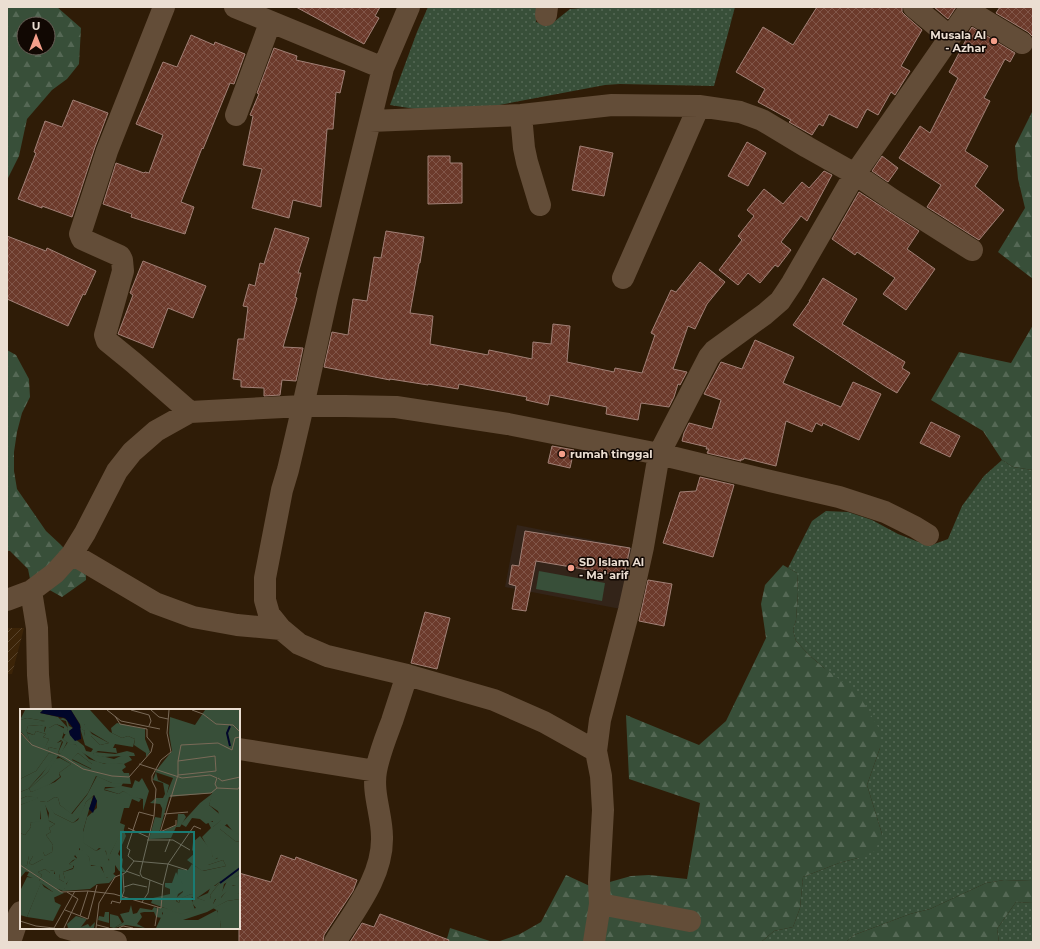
<svg xmlns="http://www.w3.org/2000/svg" width="1040" height="949" viewBox="0 0 1040 949" font-family="Montserrat,sans-serif">
<style>
.industrial{fill:url(#industrial-furrows)}
.education{fill:#332419}
.grass{fill:url(#grass-dots)}
.forest{fill:url(#forest-firs);fill-rule:evenodd}
.pitch{fill:#384f39}
.building{fill:url(#building-cross-hatch);stroke:#a18076}
.lines{fill:none;stroke-linecap:round;stroke-linejoin:round}
.minor{stroke:#634d38;stroke-width:22}
.poi-dot{fill:#f49e8a;stroke:#110803;stroke-width:1.5}
.labels{text-anchor:middle;stroke-width:3;stroke-linejoin:round;paint-order:stroke}
.poi-label{font-size:11px;font-weight:bold;fill:#ebded2;stroke:#110803;text-anchor:start}
.inset-river{fill:none;stroke:#01062a;stroke-width:2}
.inset-road{fill:none;stroke:#7a6a58;stroke-width:1}
.view{fill:#1a7b73;fill-opacity:0.15;stroke:#1a7b73;stroke-width:2}
.inset-edge{fill:none;stroke:#ebded2;stroke-width:2}
</style>
<defs>
<pattern id="industrial-furrows" width="10" height="10" patternUnits="userSpaceOnUse"><rect width="10" height="10" fill="#3c2408"/><path d="M-1 1l2-2M0 10L10 0M9 11l2-2" fill="none" stroke="#58432b"/></pattern>
<pattern id="grass-dots" width="8" height="8" patternUnits="userSpaceOnUse"><rect width="8" height="8" fill="#384f39"/><path d="M2 2h.1M6 6h.1" fill="none" stroke="#556855" stroke-width="1.8" stroke-linecap="round"/></pattern>
<pattern id="forest-firs" width="22" height="20" patternUnits="userSpaceOnUse"><rect width="22" height="20" fill="#384f39"/><path d="M5 1l3.5 6h-7zM16 11l3.5 6h-7z" fill="#556855"/></pattern>
<pattern id="building-cross-hatch" width="8" height="8" patternUnits="userSpaceOnUse"><rect width="8" height="8" fill="#6c3a2b"/><path d="M0 0l8 8M0 8l8-8" fill="none" stroke="#815649"/></pattern>
</defs>
<rect width="100%" height="100%" fill="#2f1c07"/>
<!-- industrial -->
<path class="industrial" d="M7 628H24L12 674H7Z"/>
<!-- education -->
<path class="education" d="M517 525 638 549 626 610 505 587Z"/>
<!-- grass -->
<path class="grass" d="M428 7H537L536 22 545 24 555 21 570 9 595 7H735L714 86 620 84 605 85 494 106 415 109 390 105 417 32Z
M1002 460 1013 467 1033 470V881L1004 880 986 883 930 909 910 914 854 935 846 942H761L774 931 793 927 800 908 803 877 839 863 858 858 882 834 867 785 880 748 824 668 809 655 796 641 793 630 796 620 798 592 797 573 788 568 812 521 826 511 848 512 872 520 898 534 929 546 948 539 962 506 984 476Z
M1016 902 1033 903V942H999L997 929Z"/>
<!-- forest -->
<path class="forest" d="M7 7H57L81 28 79 64 67 79 52 90 27 119 19 156 7 180ZM24 24H48V48H24Z
M1033 110V279L998 252 1025 208 1018 179 1015 146Z
M1033 325V470L1013 467 1002 460 983 431 931 400 959 352 1011 363Z
M7 350 16 355 29 379 30 397 22 413 17 432 14 452V471L17 489 46 531 60 544 86 571V580L62 597 30 579 28 569 10 551H7Z
M783 565 797 573 798 592 796 620 793 630 796 641 809 655 824 668 857 692 880 730V748L867 785 882 834 875 851 858 858 839 863 803 877 800 908 793 927 774 931 761 942H497L520 934 541 922 566 875 592 887 631 876 649 875 687 879 700 803 629 779 626 715 699 745 726 721 766 638 761 604 765 585Z
M1004 880 1033 881V903L1016 902 997 929 999 942H846L854 935 910 914 930 909 986 883Z
M450 928 493 942H446Z"/>
<!-- pitch -->
<path class="pitch" d="M539 571 605 583 602 601 536 589Z"/>
<!-- building -->
<path class="building" d="M296 7H380L375 16 379 18 364 44Z
M817 7H902V12L906 16 922 30 901 66 910 71 895 95 891 92 878 115 867 109 857 128 829 114 823 126 819 124 812 135 789 122 791 120 758 102 765 89 736 72 763 27 793 45Z
M934 7H956L948 19Z
M1000 7H1033V37L1028 32 996 13Z
M972 27 1015 53 1010 62 1005 59 984 98 990 101 965 151 988 166 975 186 1004 210 979 240 927 207 941 185 899 158 920 126 930 133 958 78 949 72 968 36 967 35Z
M191 35 214 45 215 42 245 54 234 84 230 83 203 149 202 148 181 202 194 207 185 234 131 217 132 214 103 204 116 163 144 173 145 172 149 173 163 135 136 124 163 62 177 67Z
M274 48 297 56 296 60 345 71 340 93 336 92 333 129H327L321 207 293 200 289 218 252 208 262 169 243 165 253 116 250 115 259 94 257 93Z
M73 100 108 113 95 147 72 217 42 206V208L18 199 36 153 34 152 45 121 62 127Z
M747 142 766 153 748 186 728 176Z
M580 146 613 153 604 196 572 190Z
M428 156H450V163H462V203L428 204Z
M882 156 898 168 888 182 872 171Z
M824 171 832 175 807 221 801 216 781 242 791 250 778 267 775 265 760 283 748 273 738 285 719 270 742 240 738 236 754 216 747 210 764 189 783 204 802 182 809 188Z
M859 192 919 231 907 249 935 269 906 310 883 294 895 278 857 252 855 255 832 239Z
M275 228 309 238 298 273H301L295 297 297 298 283 347 303 348 296 381 282 380 280 395 264 396V388L241 387V380L233 379 238 339H244L248 307 243 306 249 284 255 286 260 263 264 264Z
M386 231 424 237 420 263H419L410 313 433 316 430 344 488 355 489 350 532 359 533 342 551 344 553 324 570 326 567 362 614 372 615 368 642 373 655 335 651 333 671 290 676 292 700 262 725 282 707 304 695 329 688 326 673 369 687 372 680 385 678 384 674 397 669 407 641 403 638 420 606 414 607 407 550 395 548 405 526 400 527 397 459 384 458 389 428 384V385L390 379V380L324 367 332 332 348 335 353 299 367 301 374 257 381 258Z
M7 236 46 251 47 248 96 271 85 295 83 294 68 326 7 299Z
M143 261 206 286 193 318 168 308 153 348 118 334 133 295 130 293Z
M823 278 857 299 842 324 905 362 902 368 910 373 897 393 885 386 793 325 810 301H809Z
M755 340 794 357 783 383 841 407 853 382 881 394 859 440 823 423 822 426 816 423 812 432 786 421 776 466 744 458 743 460 741 459V461L707 453 709 449H706L707 447 682 441 684 433 689 423 712 429 721 400 704 394 721 362 742 369Z
M931 422 960 436 950 457 920 443Z
M552 446 574 450 570 468 548 463Z
M700 477 734 485 713 557 663 543 680 492 696 491Z
M525 531 630 548 624 576 536 561 526 611 512 609 516 586 509 584 512 565 519 566Z
M648 580 672 584 664 626 639 621Z
M425 612 450 618 437 669 411 663Z
M281 855 295 860 296 857 357 880 353 891 324 935 323 942H239V873L271 882Z
M380 914 449 940 448 942H350L362 923 374 927Z"/>
<g class="lines">
<!-- minor -->
<path class="minor" d="M164 7 107 151 80 234 82 239 120 256 122 260 123 271 105 335 107 341 134 363 190 412
M235 7 383 68
M409 7 383 68 328 293 303 406 288 470 282 490 265 578V600L269 614 281 629 299 644 327 656 407 675 494 700 544 722 596 751 601 776 603 810 599 882 600 904 594 942
M914 7 950 37
M969 11 1022 43
M546 15 547 7
M236 115 270 23
M521 115 524 148 527 162 540 205
M370 121 521 115 612 105 699 106 740 112 762 120 807 147 855 174 893 200 972 250
M623 278 699 106
M72 554 155 603 193 617 237 625 281 629
M31 591 37 628 38 675 41 710
M7 600 31 591 55 573 72 554 85 533 117 471 132 452 156 431 190 412 303 406H345L396 407 508 424 659 454 709 357 714 351 765 314 780 301 792 283 855 174 971 7
M239 749 376 771
M596 751 600 720 629 610 643 547 659 454 770 481 839 497 885 512 915 527 928 535
M600 904 690 921
M65 928 116 942
M10 942 19 915 21 912
M335 942C355 910 383 876 382 837 382 815 372 793 376 771 379 754 386 737 392 721 397 706 402 690 407 675"/>
</g>
<!-- markers -->
<g class="poi-dot">
<circle cx="994" cy="41" r="4"/>
<circle cx="562" cy="454" r="4"/>
<circle cx="571" cy="568" r="4"/>
</g>
<g class="labels">
<!-- poi labels -->
<g class="poi-label">
<text x="986" y="39" text-anchor="end">Musala Al<tspan x="986" dy="13">- Azhar</tspan></text>
<text x="570" y="458">rumah tinggal</text>
<text x="579" y="566">SD Islam Al<tspan x="579" dy="13">- Ma' arif</tspan></text>
</g>
</g>
<!-- overview -->
<g transform="translate(20 709)">
<rect width="220" height="220" fill="#2f1c07"/>
<path d="M51 1H70L90 23 102 29 108 27 115 30 113 38 95 35 93 39H96L97 44 78 42 73 45 94 50 103 46V54L91 56 77 53 60 42 55 35 52 37 43 30 48 20 46 12 39 10 43 9 47 11 49 17 53 19 49 22 50 26 64 37 66 42 71 43 73 40 65 36 60 19 65 22 64 27H71L80 36 89 34 66 20 64 15H60ZM185 1H220V126L215 125 207 115 200 120 215 132 220 133V166L204 175 201 189 210 177 216 176V183L220 185V190L207 192 187 203 163 211H178L197 201 201 213 200 219H136L143 204 138 199 141 198 163 203 176 199 172 194 174 187 171 185 160 190 159 194 155 190 163 183V176L157 168 158 160 168 161 172 155 183 162 206 157 203 151 188 156 190 152 198 149 193 148 182 128 191 119 188 113H194L193 118 201 111 198 102 189 96 192 84 149 88 139 124 157 116 158 105H164L166 108 160 118H156L151 129 129 130 135 108 141 109 143 94 153 69 135 63 152 42 149 24 150 8 175 16ZM201 172 190 186 191 190H196L193 195H185L186 192 177 189ZM7 9 25 12 5 17 10 33 0 22V11ZM29 44 36 46 31 54 8 80 0 83V70L16 62ZM58 44 72 55V60L52 50ZM40 49 51 55 39 64 40 68 26 78 11 83 9 80 28 63 34 50ZM77 67 92 74H103L101 78H85L84 81 99 85 103 82 121 90 119 93 112 90 109 99H104L100 114 105 116 104 120 90 145V151L87 149 86 142 79 139 76 142 63 134V123L67 108 77 99V92L74 86 66 93 61 107 53 114 35 105 25 94 29 112 35 115 29 119 31 123 26 126 33 136 32 143 25 147 23 143V150L12 156 9 154 13 147H9L7 156 2 159 6 162 1 168 0 124 5 126 11 118 10 114 21 110 19 92 27 93 35 88 38 89 40 96 52 105 67 86ZM7 87 17 88 18 90 0 96V90ZM62 138 69 148 71 157H80L87 169 92 164 96 167 89 174 77 175 70 180 43 182 19 172 22 166 18 163 25 160 30 164V161L34 162V165H40L39 170 44 173V180L49 170H45L43 163 53 160 54 157 49 155 57 149 55 146ZM21 173 24 178 33 183 35 193 41 196 33 212 7 208ZM90 205 98 207 102 214 94 219 90 218Z" fill="#384f39" fill-rule="evenodd"/>
<path d="M5 1H23L20 4 38 8 48 19 47 25H44V18L36 15 29 19V24H24L26 18 20 16 8 17 6 23 2 19 6 15 25 12 7 9 0 11ZM97 14 125 20V30L130 43 126 48V44L114 36 115 30 108 27 102 29 92 24 91 19ZM60 15H64L72 25 89 34 80 36 71 27H64L65 22 61 20ZM16 22 26 25 23 28 29 30 25 39 28 41 29 38 37 40V34L42 32 38 44 40 45 48 33 52 36 55 35 69 50 85 55 103 54V47L84 48 73 46 74 43 95 45 107 42 114 44 115 47H109L112 51 104 55 106 58 102 61 104 64H109L111 75 92 74 76 67 68 84 51 105 40 96 38 89 35 88 27 93 35 105 53 114 58 111 66 93 73 87 63 122 64 134 76 142 84 138 89 152 90 145 103 119 106 127 98 145 103 150 102 158 107 164 99 162 95 156V163L89 169 85 168 82 158 70 156 69 148 59 139V144L54 147 57 150 53 151 49 155 53 156V159L43 163 45 170H50L46 175 48 177 44 180V173L39 170 40 165H35L34 162 30 161V164L25 160 18 163 22 166 19 172H27L44 184 33 189V183L21 174 7 208 0 206V182L7 168 13 169 7 167 9 163 2 162V158L7 156 9 147H13L9 154 12 156 23 150V143L25 147 32 143 33 136 26 126 31 123 29 119 35 115 28 111 29 104 24 94 26 93 20 92V112L10 114 11 118 5 126 0 124V96L18 89 7 87 0 90V83L8 80 22 65 35 46 29 44 16 62 0 70V24L10 33 7 24 14 26ZM58 44 72 55 71 60 52 51ZM38 47 51 55 39 64 41 68 35 73 11 83 9 80 28 63ZM136 63 138 71 149 76 143 101 140 95 130 94 136 89H143L145 85 143 74 133 71ZM122 69 129 82 123 102V90L113 88 103 82 99 85 83 80 102 77 112 79 115 71 119 73ZM193 84 189 96 204 109 193 118V112L186 115 180 110 172 109 166 118 161 115 180 94ZM201 114 220 126V133L215 132 200 120ZM180 127 191 141 193 148H198L188 156 203 151 206 157 182 162 167 151 175 144 172 141 173 133ZM156 163 163 175V182L158 185 156 192 159 194 161 189 171 185 175 187 171 189 175 201 161 205 131 194 133 189 150 185V180L145 178V174H152ZM220 166V185L216 184V176H213L198 191 207 172ZM201 172 190 186 191 190 196 188 193 195H185V192L177 189 188 184 191 177H195ZM220 190V219H190H200L201 213 197 207 198 202 193 199 207 192ZM111 196 113 205 117 204 120 199 132 201 134 198 142 201V209L136 208 134 203H124L120 204 122 208 117 215 125 219 106 216 94 219 104 213 100 205 109 203ZM85 203H89V214L78 211 79 207 84 208ZM56 207 67 210 61 218 68 215 70 218 75 213 74 219H48L47 215Z" fill="#384f39" fill-rule="evenodd"/>
<path d="M36 15 45 20 42 29 47 33 41 45 38 44 43 33 41 31 37 34V40L29 38 28 41 24 40 29 30 23 28 26 25 16 22 14 26 6 23 8 17 20 16 25 17 24 23H29V19Z" fill="#384f39"/>
<path d="M23 1H51L60 16 61 30 55 32 50 26 49 22 53 19 45 9 20 4ZM74 86 77 92 73 104 69 100Z" fill="#01062a"/>
<path class="inset-river" d="M210 17 207 24 210 37M200 174 220 159"/>
<path class="inset-road" d="M87 1 101 12 140 20M111 1 129 6 131 12 129 17M131 1 139 8 148 10M172 1 183 5 196 15 213 16 220 23M0 23 12 36 44 48 63 60 92 67 109 68 131 43 133 35 127 28V20L100 15 95 7M158 52 161 36 198 34 212 41 215 29 220 28M119 55 162 69 190 66 197 69 195 75 197 79 191 84 150 87M198 69 202 72 220 68M197 79 218 80 220 77M144 105 168 103M108 119 128 128M140 123 156 116V111M140 124 158 66V52L195 47 196 62 158 66M127 131H153L170 141M145 143 150 130M114 152 108 147 110 141 107 139 119 103 134 107M0 156 41 183 68 182 94 185 141 199 143 176 122 168 120 164 134 107 136 80 132 72V67L141 51 151 43 147 24 149 1M106 162 120 167M143 176 148 155 167 161M104 178 113 175 127 178M122 193 128 184 130 171M91 195 92 192 100 194 104 182 103 165M45 201 68 210 77 176M60 207 68 182M0 212 16 217 34 219M77 216 89 219M135 217 138 198M34 219 55 182M44 219 58 190 47 183M76 219 79 194 95 168 105 164 114 152 148 155 174 117 181 120M99 219 103 217 113 219"/>
<path class="view" d="M101 123H174V190H101Z"/>
<rect width="220" height="220" class="inset-edge"/>
</g>
<!-- border -->
<rect width="1040" height="949" fill="none" stroke="#ebded2" stroke-width="16"/>
<!-- north arrow -->
<g transform="translate(36 36)"><circle r="19" fill="#110803" stroke="#685e56"/>
<path d="M0-3L7 15L0 10L-7 15Z" fill="#f49e8a"/>
<text y="-6" font-size="11" font-weight="bold" text-anchor="middle" fill="#ebded2">U</text>
</g>
</svg>
